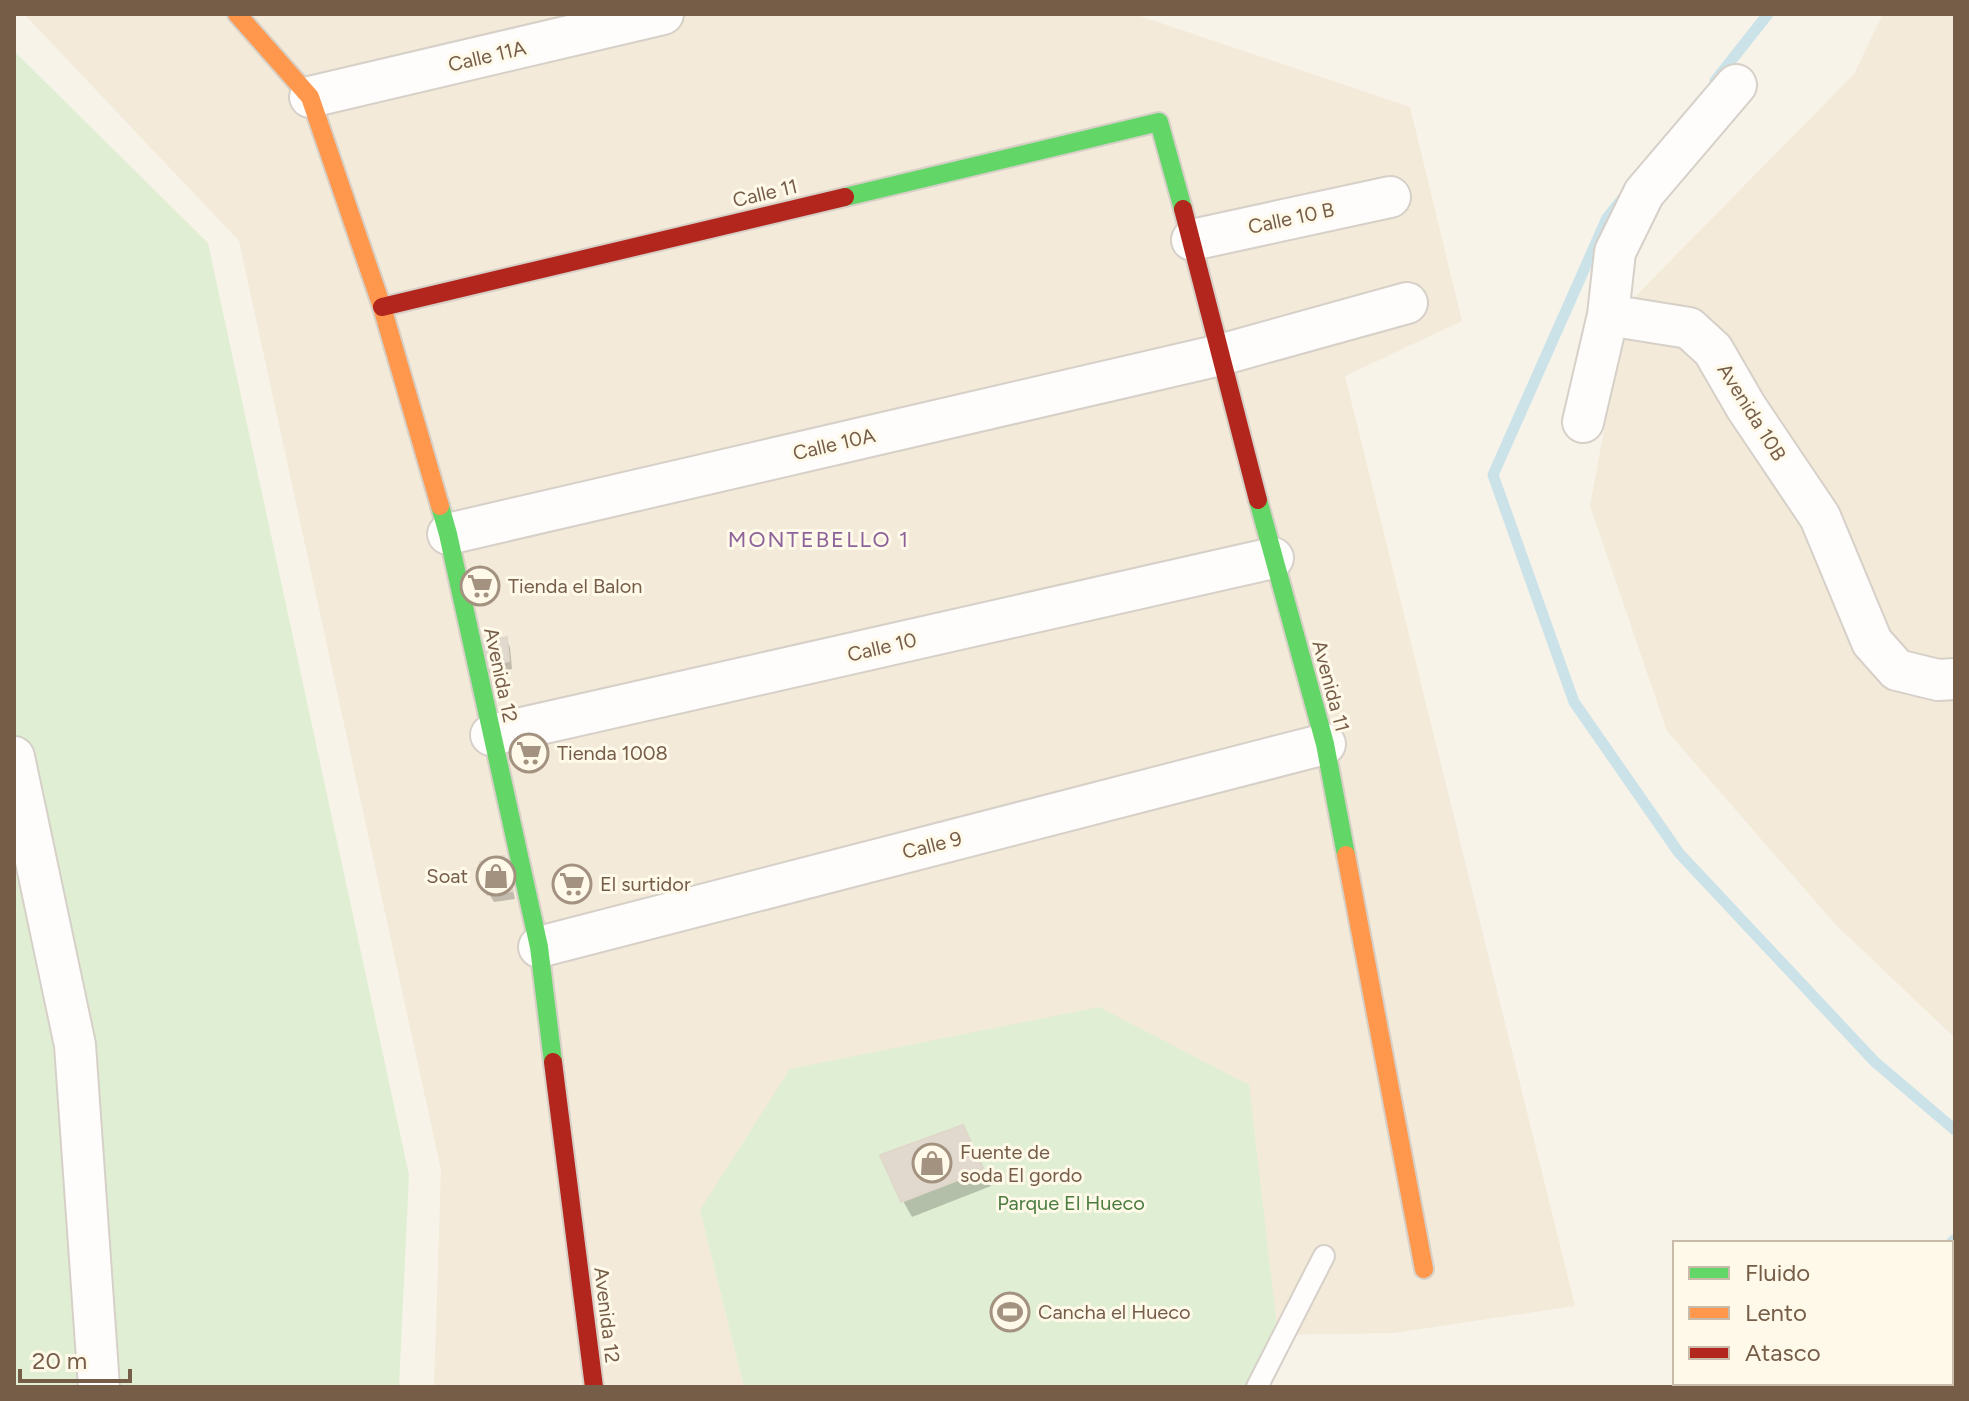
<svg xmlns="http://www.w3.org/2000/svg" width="1969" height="1401" viewBox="0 0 1969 1401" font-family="Figtree,sans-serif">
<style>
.residential{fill:#f3ead9}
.green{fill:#e0efd3}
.shadow{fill:#0003}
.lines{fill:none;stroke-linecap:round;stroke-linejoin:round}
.stream{stroke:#cae2e8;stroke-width:11}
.building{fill:#e1d9ce;stroke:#e0d7cb;stroke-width:2}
.lane-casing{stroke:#d6d0c8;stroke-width:24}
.street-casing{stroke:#d6d0c8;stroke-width:44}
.fast-casing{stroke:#d7d0c7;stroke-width:22}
.slow-casing{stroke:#d7d0c7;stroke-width:22}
.jam-casing{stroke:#d7d0c7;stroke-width:22}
.lane{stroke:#fefdfc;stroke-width:20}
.street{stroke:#fefdfc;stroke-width:40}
.fast{stroke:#63d668;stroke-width:18}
.slow{stroke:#ff974d;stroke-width:18}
.jam{stroke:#b3261e;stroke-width:18}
.labels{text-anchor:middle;stroke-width:6;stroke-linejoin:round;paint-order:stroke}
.street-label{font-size:20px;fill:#765d48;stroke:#fff9ea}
.poi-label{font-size:20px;fill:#765d48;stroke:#fff9ea;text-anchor:start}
.park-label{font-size:20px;fill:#4c7d40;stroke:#fff9ea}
.neighbourhood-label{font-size:22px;letter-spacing:2px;fill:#8d639a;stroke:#fff9ea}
</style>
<rect width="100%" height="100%" fill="#f7f3e9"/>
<!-- residential -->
<path class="residential" d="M24 14H1134L1410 107 1462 321 1345 376 1575 1306 1394 1333 1278 1335 700 1210 744 1387H434L441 1170 239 241Z
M1883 14H1955V1038L1836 925 1667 731 1590 506 1627 305 1854 74Z
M1955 1323V1387H1870L1875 1383H1951V1326Z"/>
<!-- green -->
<path class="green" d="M14 51 208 243 409 1175 399 1387H14Z
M1099 1007 1249 1085 1278 1335 1248 1387H744L700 1210 790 1069Z"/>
<!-- shadow -->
<path class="shadow" d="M506 640 510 647 512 669 487 674Z
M507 866 515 899 494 902 489 894Z
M971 1143 991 1186 912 1217 903 1201 883 1157Z"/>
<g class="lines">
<!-- stream -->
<path class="stream" d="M1715 81 1768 14
M1623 198 1607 218 1493 475 1574 702 1679 853 1875 1062 1955 1130
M1951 1243 1955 1239
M1775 1387 1782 1383"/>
</g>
<!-- building -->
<path class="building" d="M507 637 509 661 481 667 476 645Z
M504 856 513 891 487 895 480 862Z
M963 1125 984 1170 901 1202 880 1155Z"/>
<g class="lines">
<!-- lane casing -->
<g class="lane-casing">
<path id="lane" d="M1257 1387 1324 1256"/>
</g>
<!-- street casing -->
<g class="street-casing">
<path id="street" d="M310 97 663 14
M1192 240 1390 197
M1608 315 1615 252 1644 193 1736 85
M1583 422 1608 315 1689 328 1713 350 1746 407 1820 517 1872 642 1897 670 1938 680 1955 679
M448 534 1220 355 1407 303
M491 735 1273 558
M14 757 75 1045 99 1387
M539 947 1325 744"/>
</g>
<!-- fast casing -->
<g class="fast-casing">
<path id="fast" d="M845 197 1159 122 1183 209
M1258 500 1325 744 1346 855
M440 506 448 534 539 947 553 1062"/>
</g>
<!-- slow casing -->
<g class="slow-casing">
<path id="slow" d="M237 14 310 97 382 307 440 506
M1346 855 1424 1269"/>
</g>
<!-- jam casing -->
<g class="jam-casing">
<path id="jam" d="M1183 209 1258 500
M382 307 845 197
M553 1062 594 1387"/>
</g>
<!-- lane -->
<use href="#lane" class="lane"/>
<!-- street -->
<use href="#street" class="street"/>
<!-- fast -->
<use href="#fast" class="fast"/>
<!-- slow -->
<use href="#slow" class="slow"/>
<!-- jam -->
<use href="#jam" class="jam"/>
</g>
<!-- icons -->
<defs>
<g id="supermarket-ring" transform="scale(2)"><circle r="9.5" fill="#fff9ea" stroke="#a39280" stroke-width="1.5"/><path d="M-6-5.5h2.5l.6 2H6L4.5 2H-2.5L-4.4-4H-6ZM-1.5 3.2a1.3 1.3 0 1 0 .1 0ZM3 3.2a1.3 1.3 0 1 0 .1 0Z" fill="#a39280"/></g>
<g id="shop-ring" transform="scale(2)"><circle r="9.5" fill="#fff9ea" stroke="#a39280" stroke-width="1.5"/><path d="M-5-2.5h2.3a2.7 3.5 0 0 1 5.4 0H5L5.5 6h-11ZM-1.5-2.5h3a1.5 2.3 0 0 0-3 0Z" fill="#a39280"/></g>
<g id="stadium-ring" transform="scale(2)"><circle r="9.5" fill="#fff9ea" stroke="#a39280" stroke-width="1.5"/><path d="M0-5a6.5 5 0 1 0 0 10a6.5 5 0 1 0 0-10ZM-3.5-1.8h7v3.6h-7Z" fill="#a39280"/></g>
</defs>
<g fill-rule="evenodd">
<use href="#supermarket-ring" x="480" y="586"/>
<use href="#supermarket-ring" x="529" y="753"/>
<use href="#shop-ring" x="496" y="876"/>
<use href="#supermarket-ring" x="572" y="884"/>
<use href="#shop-ring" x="932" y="1163"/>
<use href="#stadium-ring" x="1010" y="1312"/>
</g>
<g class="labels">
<!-- street labels -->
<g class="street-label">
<text transform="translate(487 56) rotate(-13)" y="7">Calle 11A</text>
<text transform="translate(765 193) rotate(-13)" y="7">Calle 11</text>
<text transform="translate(1291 218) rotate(-12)" y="7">Calle 10 B</text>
<text transform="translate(1752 412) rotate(58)" y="7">Avenida 10B</text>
<text transform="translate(834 444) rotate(-13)" y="7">Calle 10A</text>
<text transform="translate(882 647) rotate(-13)" y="7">Calle 10</text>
<text transform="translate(501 675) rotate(78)" y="7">Avenida 12</text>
<text transform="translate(1331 686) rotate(75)" y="7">Avenida 11</text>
<text transform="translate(932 845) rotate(-14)" y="7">Calle 9</text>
<text transform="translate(607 1315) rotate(83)" y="7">Avenida 12</text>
</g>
<!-- poi labels -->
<g class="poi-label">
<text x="508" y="593">Tienda el Balon</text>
<text x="557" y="760">Tienda 1008</text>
<text x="468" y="883" text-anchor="end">Soat</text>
<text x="600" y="891">El surtidor</text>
<text x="960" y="1159">Fuente de<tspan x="960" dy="23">soda El gordo</tspan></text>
<text x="1038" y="1319">Cancha el Hueco</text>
</g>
<!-- park labels -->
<g class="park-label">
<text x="1071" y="1210">Parque El Hueco</text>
</g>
<!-- neighbourhood labels -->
<g class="neighbourhood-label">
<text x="819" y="547">MONTEBELLO 1</text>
</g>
</g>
<!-- border -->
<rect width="1969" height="1401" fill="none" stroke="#765d48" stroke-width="32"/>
<!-- legend -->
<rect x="1673" y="1241" width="280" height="144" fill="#fff9ea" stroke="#c8bba9" stroke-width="2"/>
<rect x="1689" y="1267" width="40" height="12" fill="#63d668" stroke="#c8bba9" stroke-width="2"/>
<text x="1745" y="1281" font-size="24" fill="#765d48">Fluido</text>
<rect x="1689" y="1307" width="40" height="12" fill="#ff974d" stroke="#c8bba9" stroke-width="2"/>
<text x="1745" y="1321" font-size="24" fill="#765d48">Lento</text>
<rect x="1689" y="1347" width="40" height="12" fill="#b3261e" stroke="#c8bba9" stroke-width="2"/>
<text x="1745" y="1361" font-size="24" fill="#765d48">Atasco</text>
<!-- scale -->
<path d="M20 1369v12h110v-12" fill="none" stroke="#765d48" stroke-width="4"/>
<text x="32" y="1369" font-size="24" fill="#765d48" stroke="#fff9ea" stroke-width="6" paint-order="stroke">20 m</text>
</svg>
